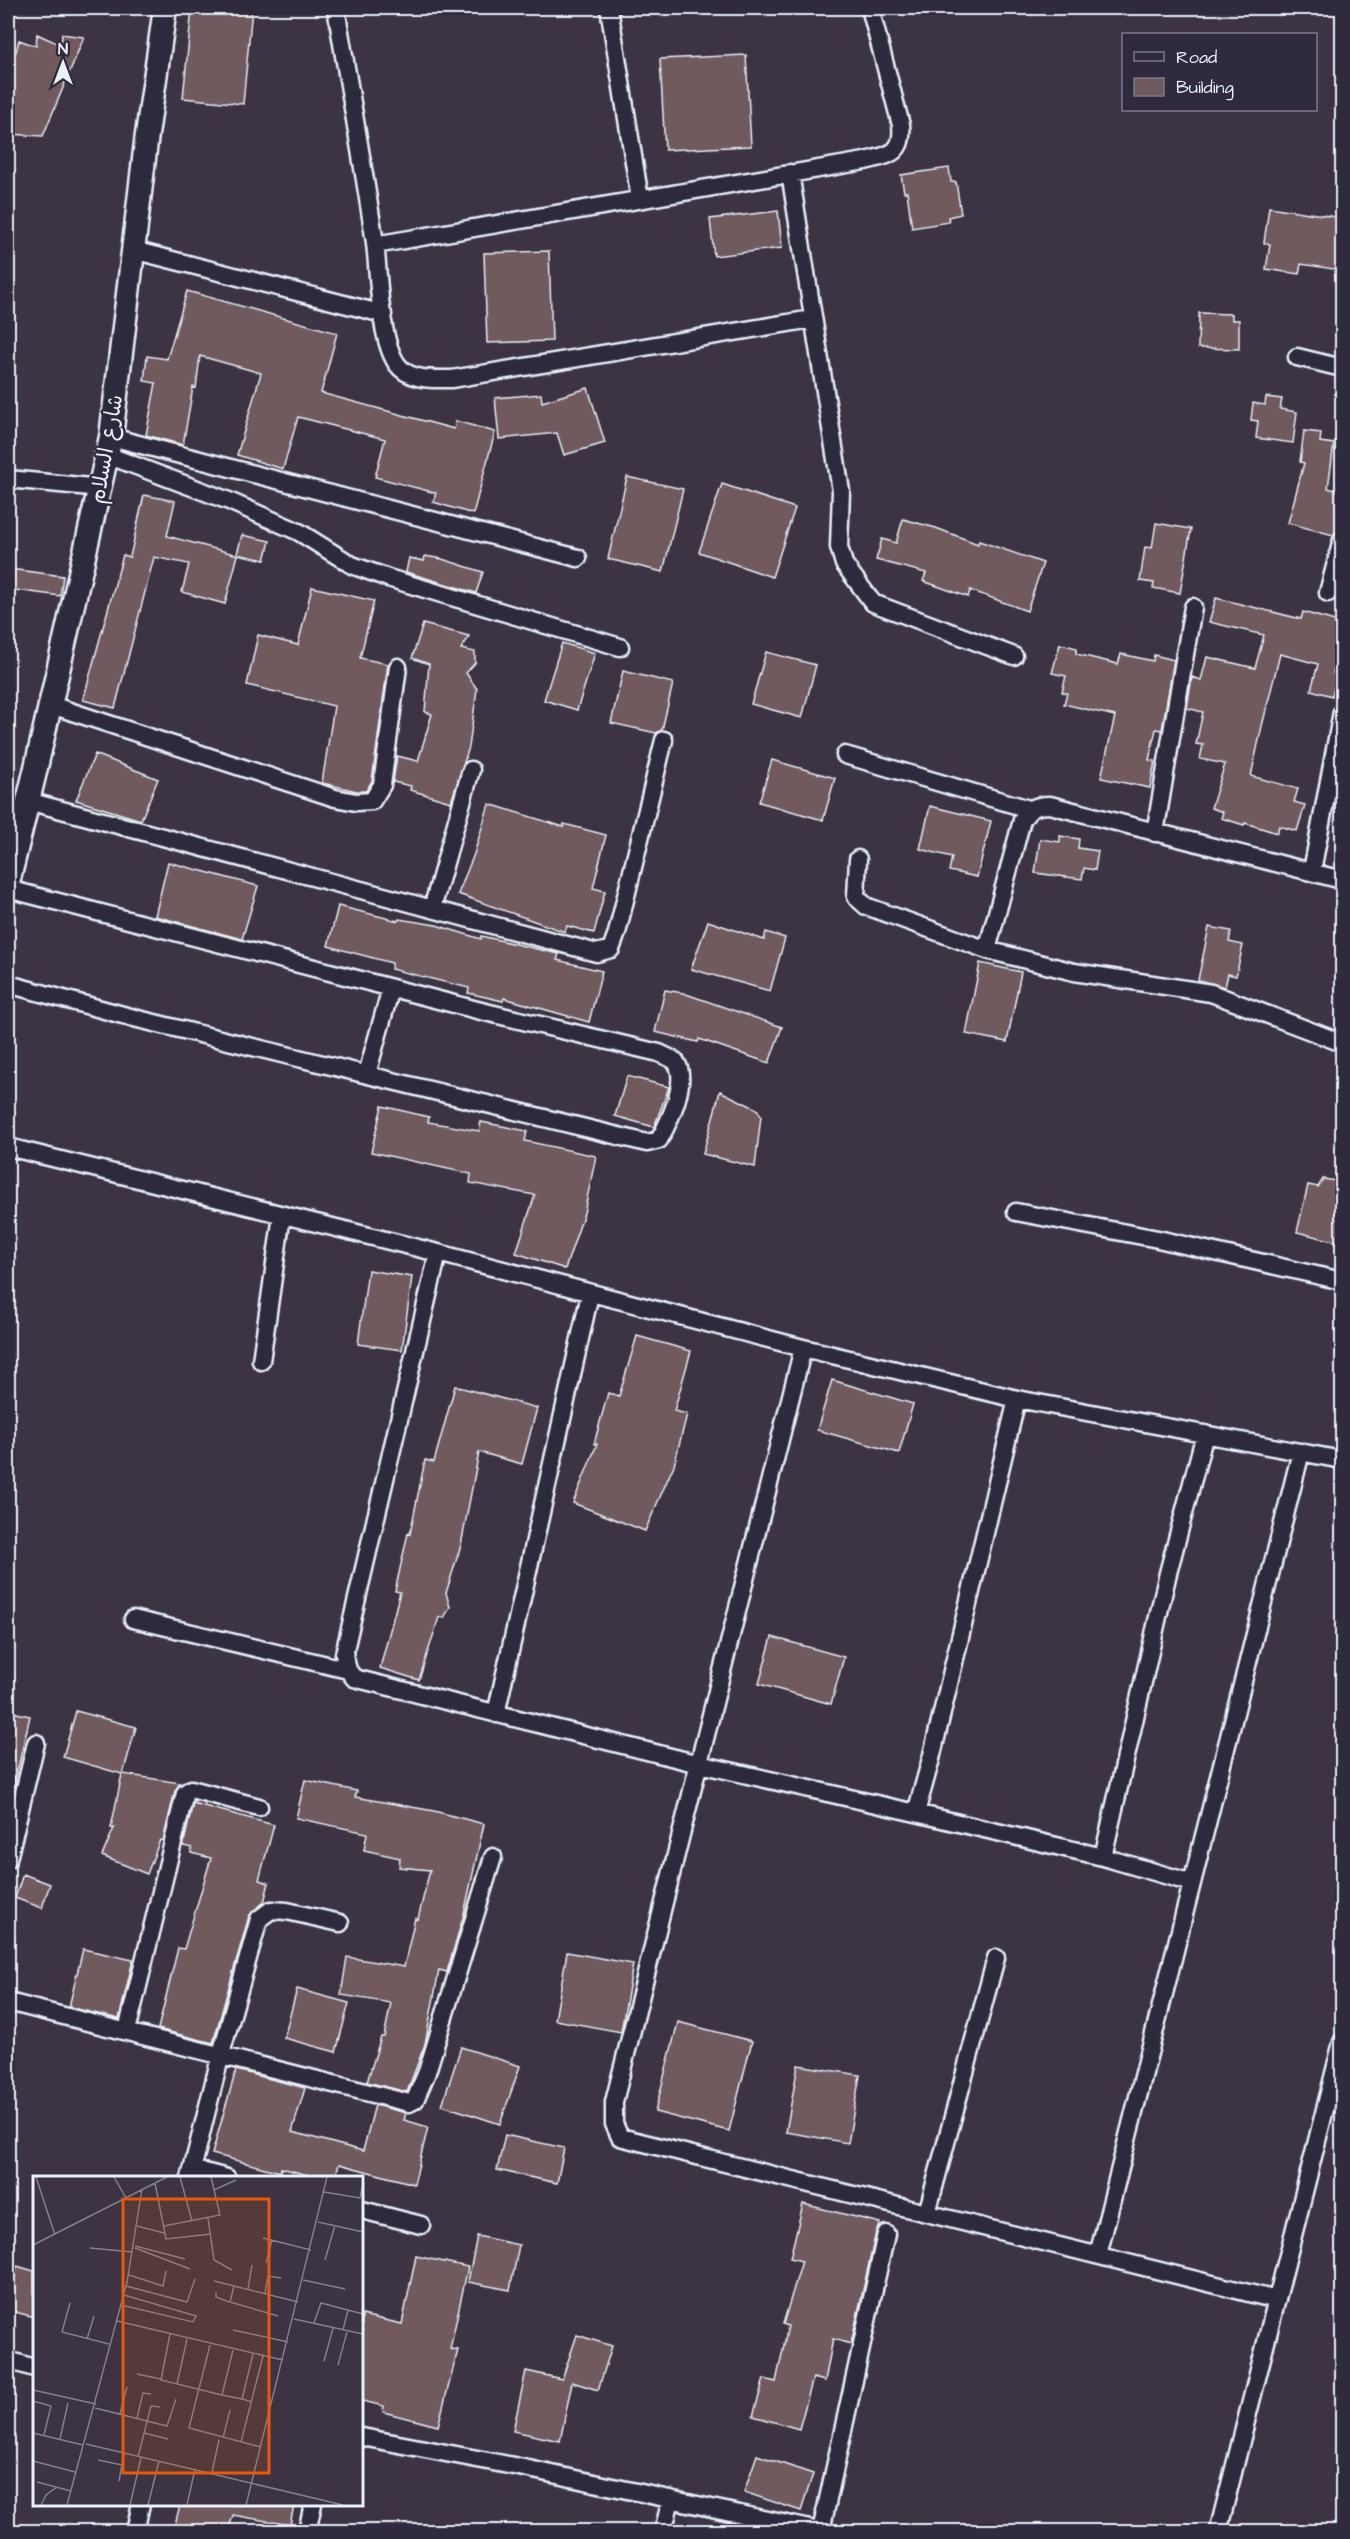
<svg xmlns="http://www.w3.org/2000/svg" width="1350" height="2539" viewBox="0 0 1350 2539" font-family="'Architects Daughter','Playpen Sans Arabic',sans-serif">
<style>
.building{fill:#6f5a5d;stroke:#e8f1f8;stroke-width:1.5}
.lines{fill:none;stroke-linecap:round;stroke-linejoin:round}
.minor-casing{stroke:#e8f1f8;stroke-width:21}
.secondary-casing{stroke:#e8f1f8;stroke-width:27}
.minor{stroke:#2f2a3d;stroke-width:16}
.secondary{stroke:#2f2a3d;stroke-width:22}
.labels{text-anchor:middle;stroke-width:5;stroke-linejoin:round;paint-order:stroke}
.street-label{font-size:21px;fill:#e8f1f8;stroke:#2f2a3d}
.inset-road{fill:none;stroke:#81808b;stroke-width:1.5}
.view{fill:#e8590c;fill-opacity:0.15;stroke:#e8590c;stroke-width:3}
.inset-edge{fill:none;stroke:#e8f1f8;stroke-width:3}
</style>
<rect width="100%" height="100%" fill="#3c3443"/>
<filter id="ink" filterUnits="userSpaceOnUse"><feTurbulence type="fractalNoise" baseFrequency=".0167" numOctaves="2"/><feDisplacementMap in="SourceGraphic" scale="12" xChannelSelector="R" yChannelSelector="G"/><feConvolveMatrix kernelMatrix="1 2 1 2 8 2 1 2 1" color-interpolation-filters="sRGB"/></filter>
<g filter="url(#ink)">
<!-- building -->
<path class="building" d="M192 8H252L243 104 183 98Z
M37 34 61 45 62 34 84 37 43 136 8 134V51L16 52 19 40 36 46Z
M746 55 751 146 665 150 660 59Z
M949 168 951 182H956L961 214 948 217 949 222 912 228 907 192H904L901 175Z
M1269 207 1342 218V251L1340 270 1301 264 1299 274 1266 269 1270 244 1264 243Z
M778 211 782 248 714 256 710 219Z
M549 251 552 341 487 343 484 253Z
M187 291 337 333 321 393 454 429 456 421 495 432 473 514 433 502 436 493 375 477 385 439 298 417 283 469 237 455 261 373 200 356 196 388 193 387 183 445 146 435 156 383 144 381 147 356 167 359Z
M1199 313 1232 314V320H1239V349L1198 348Z
M588 388 605 443 564 455 557 433 499 439 495 398 541 394 542 402Z
M1266 397 1282 399 1280 409 1297 412 1293 443 1256 438 1258 421 1251 420 1253 403 1265 405Z
M1304 431 1321 433 1320 442 1334 444 1328 488 1342 492V510L1337 531 1333 535 1288 523 1304 463 1300 462Z
M627 477 683 489 663 572 608 559Z
M722 484 795 508 772 577 699 552Z
M144 495 175 501 167 536 238 555 225 604 182 592 189 564 154 557 115 708 83 700 123 555 130 557Z
M903 519 936 528 978 544 979 541 1043 563 1027 611 970 590 968 597 923 581 926 573 876 560 882 539 896 543Z
M1156 523 1191 529 1180 593 1153 588 1154 583 1140 581 1145 547 1152 548Z
M242 535 270 541 265 560 237 554Z
M425 556 442 559 483 572 476 593 406 572 409 558 424 561Z
M9 569 63 576 60 596 8 589Z
M312 587 374 601 360 658 388 664 372 781 366 791H357L322 783 334 706 247 685 258 635 298 645Z
M1216 598 1301 619 1303 612 1342 623V640L1333 673 1338 675 1332 696 1311 690 1318 664 1280 654 1262 726 1251 776 1298 789 1294 802 1305 805 1297 831 1279 826 1277 833 1245 823 1244 825 1221 818 1223 812 1211 808 1225 764 1200 759 1203 745 1196 744 1203 712 1187 708 1192 677 1201 680 1207 657 1255 668 1264 635 1209 622Z
M423 624 469 636 461 649 475 652V663L466 673 477 689 469 747 451 802 410 790 411 786 393 782 397 756 418 761 432 714 425 712 429 664 412 658Z
M562 643 595 653 577 710 544 700Z
M1060 644 1077 648 1076 654 1118 664 1121 654 1153 661 1154 655 1174 660 1162 730 1156 729 1149 760 1155 761 1150 788 1101 778 1115 716 1064 704 1067 693 1062 692 1066 676 1052 673Z
M766 652 816 665 802 718 751 704Z
M623 671 673 683 662 730 656 733 611 723Z
M95 754 158 779 141 820 76 800Z
M772 760 835 778 823 820 759 802Z
M489 804 564 827V824L606 835 593 888 605 891 594 933 567 926 565 932 458 894 474 854Z
M930 806 991 821 977 877 949 871 952 857 920 849Z
M1060 836 1079 839 1078 848 1098 851 1095 870 1084 868 1082 879 1035 873 1040 839 1060 842Z
M168 862 258 886 242 939 155 916Z
M338 906 398 921 399 919 436 925 481 939V936L559 954 557 960 602 971 589 1022 504 998 503 1001 468 993 469 988 391 969 392 963 328 946Z
M708 921 764 940 766 932 785 938 770 991 691 969Z
M1209 927 1231 931 1229 942 1243 945 1236 976 1228 974 1225 987 1198 980Z
M980 963 1021 972 1007 1042 966 1034Z
M665 990 683 993 782 1027 769 1063 699 1039 698 1042 655 1032Z
M627 1076 669 1087 654 1127 615 1116Z
M720 1091 757 1109 761 1116 755 1167 703 1154Z
M382 1106 429 1117 428 1122 479 1131 481 1122 527 1131 525 1141 596 1156 584 1213 565 1269 516 1253 535 1195 470 1183 471 1174 371 1152Z
M1323 1179 1342 1182V1243L1297 1232 1308 1185 1318 1187Z
M368 1270 412 1277 402 1350 358 1344Z
M637 1336 691 1351 674 1411 687 1414 674 1465 645 1531 573 1503 597 1444H594L608 1393 619 1396Z
M832 1380 913 1404 899 1453 817 1430Z
M455 1386 537 1408 522 1464 479 1452 461 1545 446 1593 450 1607 444 1618 439 1617 419 1680 380 1668 400 1592 395 1591 408 1533 410 1534 425 1460 434 1462Z
M772 1637 844 1657 831 1704 759 1684Z
M8 1711 30 1716 14 1785 8 1784Z
M76 1711 136 1727 123 1774 180 1783 175 1791 163 1841 160 1840 147 1874 102 1856 114 1828H111L122 1774 63 1757Z
M305 1780 357 1791 355 1797 434 1811 484 1824 464 1914 447 1972 439 1970 425 2044 407 2092 367 2082 381 2037H384L391 2003 341 1995 347 1957 404 1967 415 1918 418 1919 430 1870 399 1867 400 1858 364 1850 367 1833 296 1818Z
M193 1803 274 1825 259 1880 269 1883 264 1902 249 1916 213 2043 158 2029 178 1948 184 1949 211 1858 191 1853 192 1848 183 1846Z
M23 1874 50 1884 42 1908 15 1898Z
M83 1949 133 1960 119 2019 69 2007Z
M567 1952 633 1964 621 2032 555 2020Z
M297 1989 349 2003 336 2052 284 2038Z
M678 2022 752 2041 729 2131 655 2112Z
M461 2047 520 2066 500 2124 442 2105Z
M798 2065 860 2075 848 2143 786 2132Z
M236 2070 305 2088 292 2132 363 2151 375 2105 406 2113 404 2120 428 2127 414 2184 339 2164 335 2178H319L281 2168 280 2172 212 2154Z
M505 2135 564 2148 557 2183 497 2170Z
M803 2204 880 2223 876 2232 851 2344 833 2339 825 2381 813 2378 799 2429 753 2416 764 2379 776 2382 788 2326 783 2324 802 2261 790 2258Z
M477 2236 519 2245 510 2290 468 2282Z
M416 2256 468 2267 450 2349 458 2350 438 2426 383 2412 384 2406 362 2401V2315L402 2324Z
M17 2266 34 2271V2317L8 2310Z
M577 2335 612 2346 598 2390 572 2382 560 2441 513 2431 526 2371 562 2379Z
M757 2455 813 2474 801 2511 744 2492Z
M180 2505H294L290 2525 233 2515 228 2532H173Z"/>
<g class="lines">
<!-- minor casing -->
<g class="minor-casing">
<path id="minor" d="M336 8C349 86 363 164 375 243 379 275 379 338 397 364 409 381 433 379 452 379L812 319
M609 8 640 199
M790 173 841 491 839 547 844 564 873 603 1014 656
M375 245 865 161C889 155 904 154 901 125L870 8
M133 250 383 314
M1297 357 1342 368
M111 437 578 558
M107 455 229 501 299 532 352 565 388 578 620 647
M8 479 101 488
M1328 593 1342 540
M51 705 335 798 356 802 372 801 382 785 398 667
M845 755 1029 809
M28 801 597 953 611 949 617 933 664 740
M1155 833 1193 607
M858 859 856 897 866 906 987 950
M1312 871 1342 712
M1342 880 1050 805C1035 805 1030 808 1022 820L987 950 1074 972 1211 993 1342 1043
M8 889 481 1011 659 1053C665 1056 672 1058 676 1062 689 1081 669 1122 659 1140L647 1143 134 1018 8 984
M432 909 471 770
M367 1074 391 988
M8 1147 438 1253 803 1348 1017 1399 1342 1460
M1016 1212 1158 1239 1342 1281
M438 1253 344 1654 348 1670 354 1678 699 1764 916 1813 931 1759 1017 1399
M803 1348 614 2102V2124L620 2137 1277 2300
M261 1361 282 1215
M133 1619 348 1670
M496 1714 590 1294
M916 1813 1103 1857
M8 1859 36 1743
M1192 1883 1103 1857 1168 1573 1205 1434
M8 2002 409 2103 415 2100 427 2072 493 1857
M127 2031 185 1793 191 1789 259 1807
M193 2169 227 2178
M190 2178 221 2054 259 1919 271 1910 287 1911 340 1923
M362 2210 421 2225
M927 2213 996 1958
M1098 2255 1301 1452
M8 2360 34 2368
M362 2437 524 2468 824 2532
M821 2531 886 2234
M135 2532 141 2504
M307 2532 313 2504
M663 2532 671 2499
M1218 2532 1342 2042"/>
</g>
<!-- secondary casing -->
<g class="secondary-casing">
<path id="secondary" d="M8 883 35 772 111 437 146 142 165 8"/>
</g>
<!-- minor -->
<use href="#minor" class="minor"/>
<!-- secondary -->
<use href="#secondary" class="secondary"/>
</g>
</g>
<g class="labels">
<!-- street labels -->
<g class="street-label">
<text transform="translate(106 449) rotate(-80)" y="7">شارع السلام</text>
</g>
</g>
<!-- overview -->
<g transform="translate(33 2176)">
<rect width="330" height="330" fill="#3c3443"/>
<path class="inset-road" d="M3 1 22 59M81 1 93 22M147 1 159 45M122 7 133 63 178 58M181 14 203 4M291 16 327 22 330 7M175 42 181 84 199 94M285 46 330 56M104 50 131 57M131 50 187 39 178 1M230 62 278 74M0 69 134 1M102 70 152 83M57 72 99 76M102 72 157 93M292 84 302 49M233 87 239 64M96 99 130 110 133 95M270 104 312 113M181 105 265 126M93 110 154 126 162 103M201 110 197 126 245 140M215 113 219 89M183 116V121L196 126M232 117 235 100 248 102M37 127 29 156 76 168M88 129 160 146 163 140 91 119M261 143 330 158M84 145 250 184M281 147 288 127 330 138M200 154 255 166M310 154 315 134M137 158 128 204 189 219 200 174M54 163 61 140M177 169 156 252 228 271M291 185 300 152M305 189 314 156M104 198 128 203M144 208 154 163M0 214 63 228M189 219 209 223M0 225 18 230 11 259M219 226 209 223 220 178M62 232 134 250 143 223M87 238 94 211M104 242 110 217 118 218M0 257 50 269M111 257 135 263M190 262 197 234M27 263 35 227M208 266 230 180M53 268 310 329M105 281 118 230 127 231M65 284 89 289M0 285 42 296M179 296 186 264M86 305 91 278M4 306 38 315M8 329 13 319 24 311M34 329 94 106 109 13M97 329 108 282M115 329 126 285M154 329 162 293M213 329 294 1"/>
<path class="view" d="M90 23H236V297H90Z"/>
<rect width="330" height="330" class="inset-edge"/>
</g>
<!-- margin -->
<rect width="1350" height="2539" fill="none" stroke="#2f2a3d" stroke-width="30"/>
<rect x="15" y="15" width="1320" height="2509" fill="none" stroke="#e8f1f8" stroke-width="2" filter="url(#ink)"/>
<!-- legend -->
<rect x="1122" y="33" width="195" height="78" fill="#2f2a3d" stroke="#797a88" stroke-width="1.5"/>
<rect x="1134" y="52" width="30" height="9" fill="#2f2a3d" stroke="#797a88" stroke-width="1.5"/>
<text x="1176" y="63" font-size="18" fill="#e8f1f8">Road</text>
<rect x="1134" y="78" width="30" height="18" fill="#6f5a5d" stroke="#797a88" stroke-width="1.5"/>
<text x="1176" y="93" font-size="18" fill="#e8f1f8">Building</text>
<!-- north arrow -->
<g transform="translate(63 63)" stroke="#2f2a3d" stroke-width="4.5" paint-order="stroke">
<path d="M0-4.5L10 22L0 15L-10 22Z" fill="#e8f1f8"/>
<text y="-9" font-size="16" font-weight="bold" text-anchor="middle" fill="#e8f1f8">N</text>
</g>
</svg>
